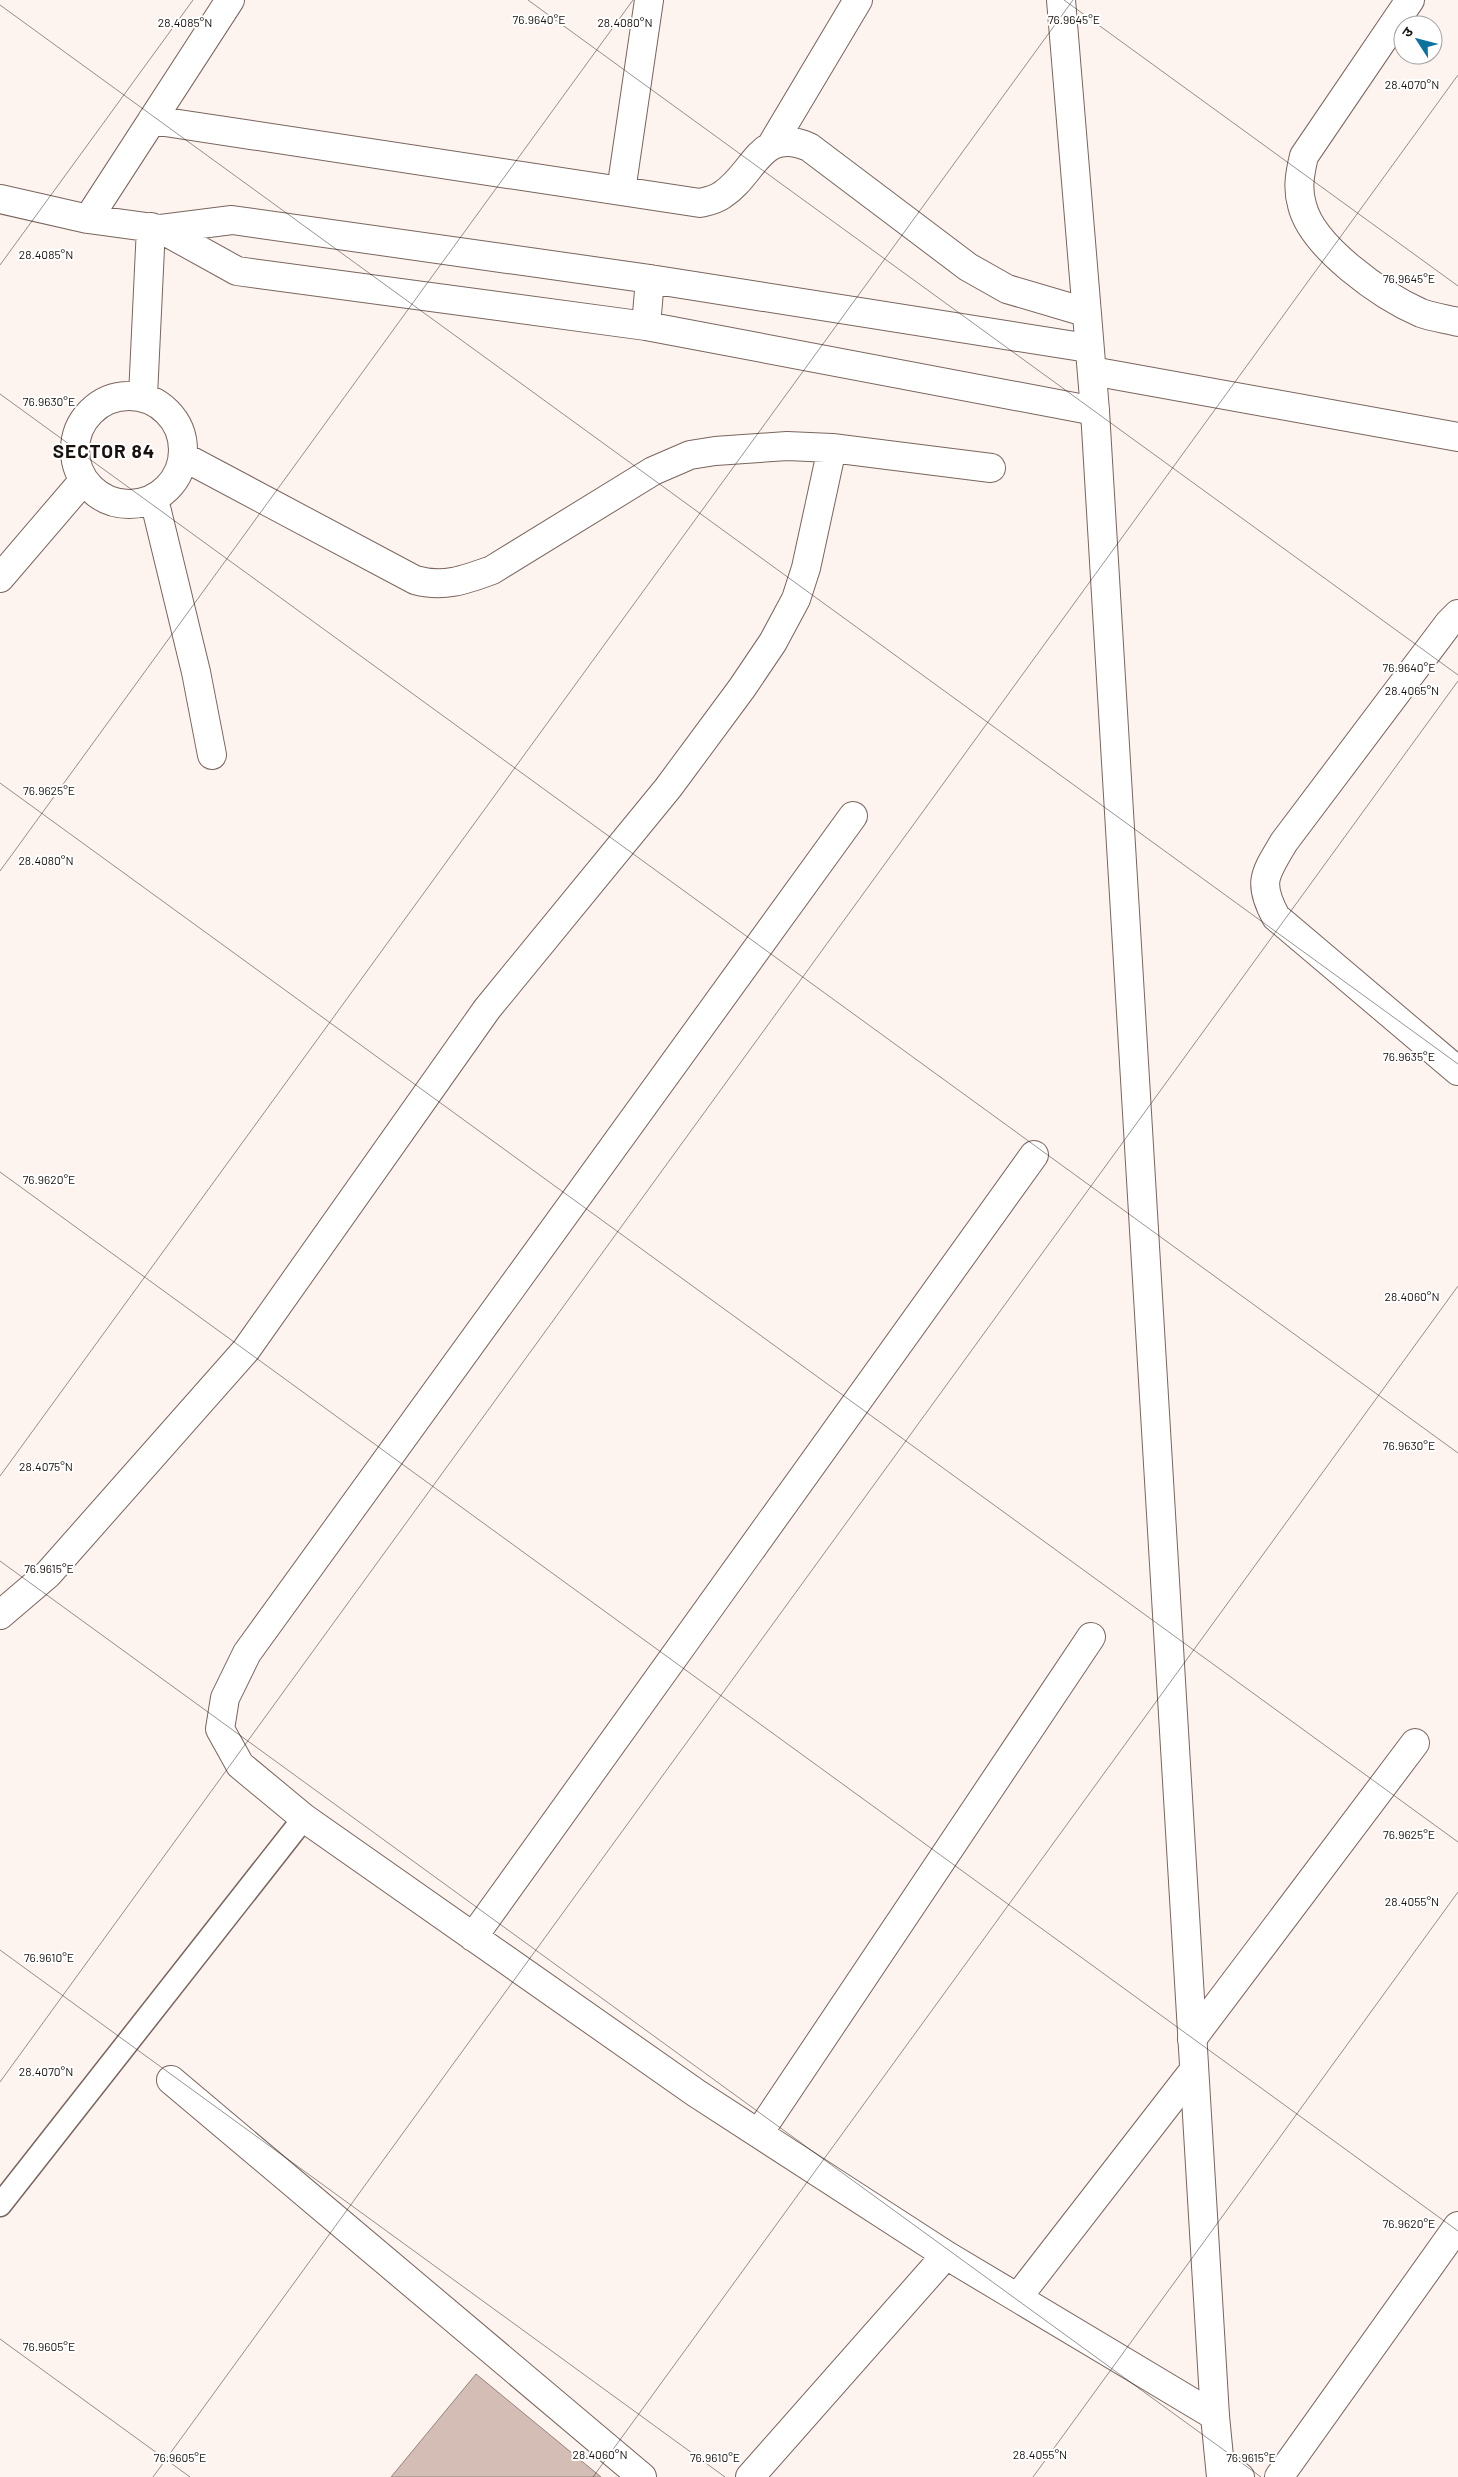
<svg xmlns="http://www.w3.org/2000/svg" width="1458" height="2477" viewBox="0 0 1458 2477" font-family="Barlow,'Noto Sans Devanagari',sans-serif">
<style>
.building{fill:#d4bdb4;stroke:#94847e}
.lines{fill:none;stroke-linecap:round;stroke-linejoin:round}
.service-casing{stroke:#7a655d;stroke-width:25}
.minor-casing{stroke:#7a655d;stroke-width:30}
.tertiary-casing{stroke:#7a655d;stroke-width:30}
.service{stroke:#fff;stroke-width:22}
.minor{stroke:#fff;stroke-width:28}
.tertiary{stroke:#fff;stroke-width:28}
.ticks{fill:none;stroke:#19110e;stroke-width:1;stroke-opacity:0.45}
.labels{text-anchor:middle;stroke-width:4;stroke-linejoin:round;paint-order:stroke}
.district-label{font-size:19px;font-weight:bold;letter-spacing:1px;fill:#19110e;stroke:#fff}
.ticks-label{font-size:12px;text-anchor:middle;fill:#19110e;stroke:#fff;stroke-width:4;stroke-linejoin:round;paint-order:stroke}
</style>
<rect width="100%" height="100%" fill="#fdf3ef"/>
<!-- building -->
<path class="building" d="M476 2374 601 2477H391Z"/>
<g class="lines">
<!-- service casing -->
<g class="service-casing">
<path id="service" d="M0 2205 304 1818"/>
</g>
<!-- minor casing -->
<g class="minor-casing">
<path id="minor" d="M1410 0 1304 156C1300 173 1297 188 1302 205 1312 247 1382 296 1421 313 1432 317 1446 319 1458 322
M152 120 700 203C708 201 715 200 722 195 755 174 760 126 809 147L968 267 1007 289 1085 312
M771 146 858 0
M621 191 649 0
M0 199 88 219 161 229
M88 219 230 0
M646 326 650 279
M1088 348 650 279 232 220 161 229 237 271 646 326 1095 411
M1092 371 1458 437
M75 450a54 54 0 1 1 108 0a54 54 0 1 1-108 0Z
M143 396 151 227
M184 457 415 580C443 588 465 580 492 570L653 471 690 455 715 451 787 446 832 448 991 468
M154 499 196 672 212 755
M0 578 83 481
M1458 614 1449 623 1284 842C1265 874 1257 882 1276 917L1458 1071
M853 816 247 1653 225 1698 220 1729 240 1765 304 1818 696 2093 946 2255 1215 2416
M0 1615 48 1574 246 1350 487 1009 668 788 742 688 773 642 796 599 806 568 832 448
M473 1937 1034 1155
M1192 2039 1415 1743
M171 2080 642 2477
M759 2133 1091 1637
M1018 2297 1194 2070
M1220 2461 1240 2477
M750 2477 946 2255
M1279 2477 1458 2226"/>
</g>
<!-- tertiary casing -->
<g class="tertiary-casing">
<path id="tertiary" d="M1061 0 1095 411 1215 2416 1221 2477"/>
</g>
<!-- service -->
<use href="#service" class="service"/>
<!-- minor -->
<use href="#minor" class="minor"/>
<!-- tertiary -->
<use href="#tertiary" class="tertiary"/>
</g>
<!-- ticks -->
<path class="ticks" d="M528 0 1458 675M1064 0 1458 286M0 5 1458 1064M0 265 193 0M0 394 1458 1453M0 783 1458 1842M0 871 633 0M0 1172 1458 2231M0 1476 1073 0M0 1561 1261 2477M0 1950 725 2477M0 2082 1458 75M0 2339 190 2477M153 2477 1458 681M593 2477 1458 1286M1033 2477 1458 1892"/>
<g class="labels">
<!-- district labels -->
<g class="district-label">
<text x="104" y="458">SECTOR 84</text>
</g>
</g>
<g class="ticks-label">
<text x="539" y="24">76.9640°E</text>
<text x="1074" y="24">76.9645°E</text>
<text x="185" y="27">28.4085°N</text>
<text x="625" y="27">28.4080°N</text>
<text x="1412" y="89">28.4070°N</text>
<text x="46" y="259">28.4085°N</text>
<text x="1409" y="283">76.9645°E</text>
<text x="49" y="406">76.9630°E</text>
<text x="1409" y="672">76.9640°E</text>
<text x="1412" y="695">28.4065°N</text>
<text x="49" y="795">76.9625°E</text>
<text x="46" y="865">28.4080°N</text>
<text x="1409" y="1061">76.9635°E</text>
<text x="49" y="1184">76.9620°E</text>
<text x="1412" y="1301">28.4060°N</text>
<text x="1409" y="1450">76.9630°E</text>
<text x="46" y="1471">28.4075°N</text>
<text x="49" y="1573">76.9615°E</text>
<text x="1409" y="1839">76.9625°E</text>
<text x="1412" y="1906">28.4055°N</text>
<text x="49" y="1962">76.9610°E</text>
<text x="46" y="2076">28.4070°N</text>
<text x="1409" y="2228">76.9620°E</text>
<text x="49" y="2351">76.9605°E</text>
<text x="600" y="2459">28.4060°N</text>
<text x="1040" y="2459">28.4055°N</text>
<text x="180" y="2462">76.9605°E</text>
<text x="715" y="2462">76.9610°E</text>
<text x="1251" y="2462">76.9615°E</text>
</g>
<!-- north arrow -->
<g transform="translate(1418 40) rotate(306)"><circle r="24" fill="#ffffff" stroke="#a3a09f"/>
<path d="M0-4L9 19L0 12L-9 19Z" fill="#0e729f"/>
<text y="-8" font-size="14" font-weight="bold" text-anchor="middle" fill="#19110e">उ</text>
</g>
</svg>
